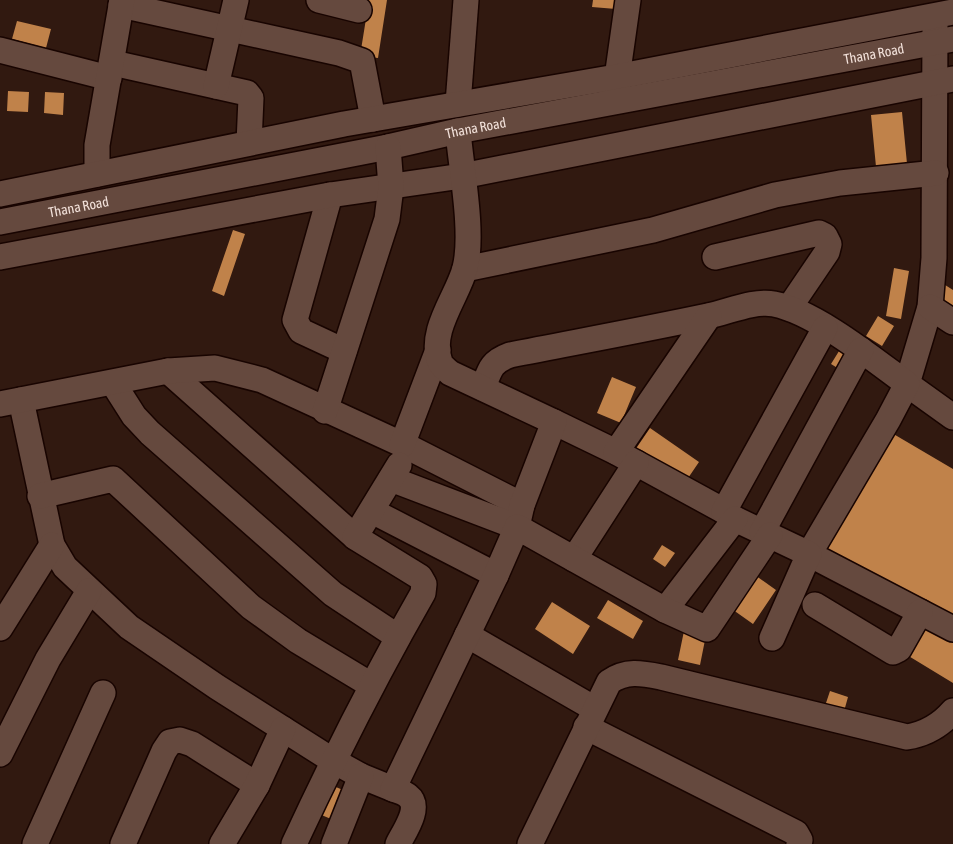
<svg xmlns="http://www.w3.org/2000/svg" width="953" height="844" viewBox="0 0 953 844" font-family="'Asap Condensed',sans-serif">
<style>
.building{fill:#c0824a}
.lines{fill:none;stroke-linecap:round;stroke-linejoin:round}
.minor-casing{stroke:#180400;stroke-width:28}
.minor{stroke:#65493e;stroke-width:25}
.labels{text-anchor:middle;stroke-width:5;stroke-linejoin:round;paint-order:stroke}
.street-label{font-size:14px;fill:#f2e1da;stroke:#271007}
</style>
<rect width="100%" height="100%" fill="#311910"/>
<!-- building -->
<path class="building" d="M369 0H387L378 58 360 56Z
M593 0H617L616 9 592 7Z
M17 21 51 29 46 48 12 39Z
M8 91 29 92 28 112 7 111Z
M45 92 64 93 63 115 44 113Z
M902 112 908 174 877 177 871 115Z
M233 230 245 234 224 296 212 291Z
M894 268 909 271 901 319 886 316Z
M942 283 953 290V307L934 296Z
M878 316 894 326 882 346 866 336Z
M844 343 857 351 844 372 831 364Z
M612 377 636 387 621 423 597 413Z
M650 428 699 462 684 484 635 450Z
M885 429 953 469V622L819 544Z
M662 545 675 553 665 567 653 559Z
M752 573 776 590 753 624 729 607Z
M608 600 643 621 633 639 597 618Z
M552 602 590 626 573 654 535 629Z
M923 616 953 634V683L902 652Z
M684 631 706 635 700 665 678 660Z
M830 691 848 697 843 715 824 709Z
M324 782 343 790 331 819 312 811Z"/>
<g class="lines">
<!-- minor casing -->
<g class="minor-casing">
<g id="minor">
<path d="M319 0 359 10"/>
<path d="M121 5 339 53 362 61 373 119"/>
<path d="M935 27 934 258 930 307 907 384 953 417"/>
<path d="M0 50 109 78"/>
<path d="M113 63 247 93 251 98 249 143"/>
<path d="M216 86 236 0"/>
<path d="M615 92 628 0"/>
<path d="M458 104 466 0"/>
<path d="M97 174V145L122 0"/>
<path d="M0 194 344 124 616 77 953 12"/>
<path d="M330 195 295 320 301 331 344 351"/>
<path id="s1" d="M0 222 388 147 458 131 953 39"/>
<path d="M0 257 330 195 462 176 953 79"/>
<path d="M715 257 819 233 825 236 829 244 827 252 789 308"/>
<path d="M465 269 653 230 775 195 840 183 936 173"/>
<path d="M930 307 953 322"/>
<path d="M168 371 355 537"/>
<path d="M113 383 134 416 150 433 333 594 398 637"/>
<path d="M483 388C490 369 491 362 510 355 576 342 642 330 708 316 728 312 754 300 774 304 815 312 873 359 907 384L888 420 809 554 953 629"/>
<path d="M21 400 52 545 65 567 129 627 217 687 332 760 361 776 393 789"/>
<path d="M0 404 168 371 215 368 262 380 410 448 522 505"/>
<path d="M325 411 387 219 391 187 388 147"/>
<path d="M554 422 616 452 724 511 735 519 809 554 772 638"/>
<path d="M402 445 438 350"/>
<path d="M616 452 709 316"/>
<path d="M391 479 517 527 522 505 554 422 450 373C447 370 441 366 440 362 428 331 458 296 465 268 474 233 461 168 458 131"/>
<path d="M40 496 113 479 251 607 298 641 371 685"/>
<path d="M372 511 496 575"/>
<path d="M724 511 825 328"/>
<path d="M762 532 861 350"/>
<path d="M574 559 636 463"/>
<path d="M815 605 893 652 899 649 920 612"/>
<path d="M665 610 735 519"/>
<path d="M0 628 52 545"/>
<path d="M467 635 595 709"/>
<path d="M586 727 796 833 800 840 799 844"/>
<path d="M0 754 48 659 89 591"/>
<path d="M35 844 103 693"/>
<path d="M123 844 164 751 170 742 180 740 192 744 257 785"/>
<path d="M222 844 257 785 283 729"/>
<path d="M294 844C334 758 376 675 423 593L424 584 420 577 355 537 399 465"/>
<path d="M334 844 361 776"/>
<path d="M398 844C404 832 422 807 408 796 405 793 398 791 393 789L496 575 517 527 665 610 707 629 770 535"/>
<path d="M530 844 609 682C626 670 641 673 661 677L907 737C926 734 940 726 953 711"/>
</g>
</g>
<!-- minor -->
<use href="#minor" class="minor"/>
</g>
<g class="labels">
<!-- street labels -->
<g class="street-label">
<text dy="5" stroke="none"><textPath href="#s1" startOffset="890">Thana Road</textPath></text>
<text dy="5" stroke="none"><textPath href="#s1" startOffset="485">Thana Road</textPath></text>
<text dy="5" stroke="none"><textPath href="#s1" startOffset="80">Thana Road</textPath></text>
</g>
</g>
</svg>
